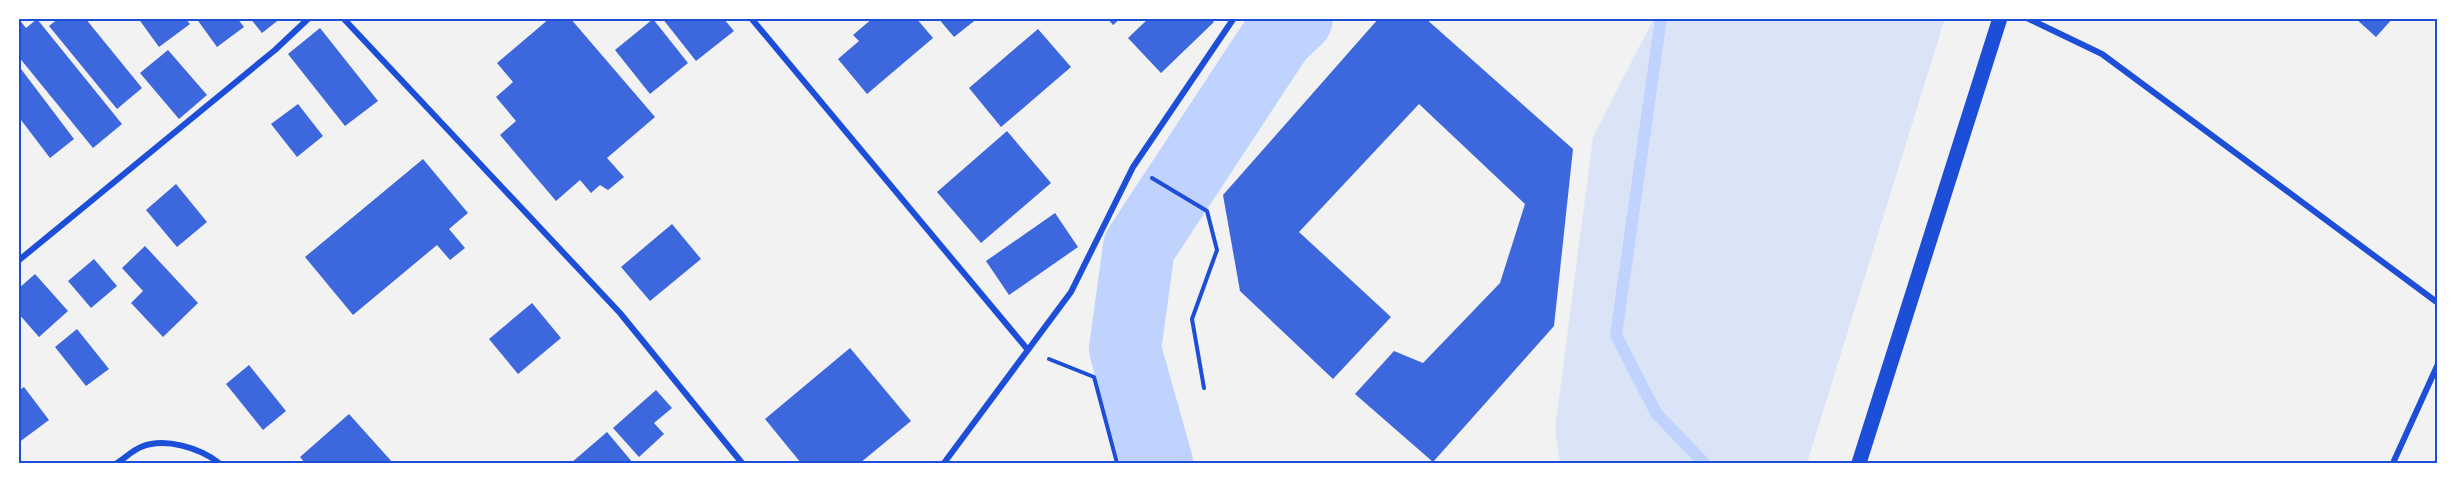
<svg xmlns="http://www.w3.org/2000/svg" width="2456" height="481" viewBox="0 0 2456 481" font-family="'PT Sans Narrow',sans-serif">
<style>
.green{fill:#dbe4f7}
.lines{fill:none;stroke-linecap:round;stroke-linejoin:round}
.stream{stroke:#bfd3fe;stroke-width:12}
.river{stroke:#bfd3fe;stroke-width:72}
.building{fill:#3d67dc}
.path{stroke:#1d4ed8;stroke-width:4}
.minor{stroke:#1d4ed8;stroke-width:6}
.primary{stroke:#1d4ed8;stroke-width:15}
.neatline{fill:none;stroke:#1d4ed8;stroke-width:2}
</style>
<rect width="100%" height="100%" fill="#f2f2f2"/>
<!-- green -->
<path class="green" d="M1654 18H1945L1807 463H1560L1555 429 1593 137Z"/>
<g class="lines">
<!-- stream -->
<path class="stream" d="M1661 18 1616 335 1656 413 1704 463"/>
<!-- river -->
<path class="river" d="M1157 463 1125 349 1139 247 1278 36 1297 18"/>
</g>
<!-- building -->
<path class="building" d="M18 18 26 28 37 19 122 124 93 148 18 56Z
M59 18H85L142 88 117 109 49 26Z
M138 18H185L190 24 159 47Z
M196 18H237L244 27 217 47Z
M250 18H281L262 33Z
M550 18H570L655 117 607 158 624 177 608 190 600 185 591 193 580 180 556 201 500 135 516 121 496 97 513 82 497 63Z
M662 18H723L734 31 696 61Z
M873 18H916L933 38 867 94 838 59 859 41 853 35Z
M938 18H978L954 37Z
M1107 18H1121L1113 25Z
M1149 18H1210L1214 22 1161 73 1128 38Z
M1379 18H1425L1573 149 1554 326 1433 462 1355 394 1394 351 1423 363 1500 283 1525 204 1419 104 1299 232 1391 317 1333 379 1240 291 1223 195Z
M2355 18H2393L2376 37Z
M653 19 688 63 650 94 615 50Z
M320 28 378 101 345 126 288 54Z
M1038 29 1071 67 1001 127 969 88Z
M168 50 207 95 179 119 140 73Z
M18 65 74 139 50 158 18 116Z
M298 104 323 136 297 157 271 124Z
M1007 131 1051 183 981 243 937 192Z
M423 159 468 213 449 229 465 248 450 260 437 245 353 315 305 257Z
M176 184 207 222 177 247 146 210Z
M1055 213 1078 247 1009 295 986 261Z
M672 224 701 259 650 301 621 267Z
M145 246 198 303 163 337 131 303 143 291 122 268Z
M94 259 117 286 91 308 68 281Z
M35 274 68 311 39 337 18 313V289Z
M532 303 561 338 518 374 489 339Z
M77 329 109 369 86 386 55 347Z
M850 348 911 421 860 463H801L765 419Z
M249 365 286 411 263 430 226 384Z
M24 387 49 420 18 443V391Z
M656 390 672 408 654 423 664 434 639 457 613 428Z
M349 414 393 463H305L300 457Z
M607 432 633 463H571Z"/>
<g class="lines">
<!-- path -->
<path class="path" d="M1152 178 1207 211 1217 250 1192 319 1204 388
M1049 359 1094 377 1117 463"/>
<!-- minor -->
<path class="minor" d="M343 18 620 313 742 463
M751 18 1028 350
M2027 18 2102 54 2438 303
M18 261 275 50 309 18
M117 463C125 458 133 450 141 447 165 437 200 448 219 463
M944 463 1071 292 1133 167 1234 18
M2393 463 2438 364"/>
<!-- primary -->
<path class="primary" d="M1859 463 2000 18"/>
</g>
<!-- border -->
<rect width="2456" height="481" fill="none" stroke="#ffffff" stroke-width="39"/>
<rect x="20" y="20" width="2416" height="442" class="neatline"/>
</svg>
